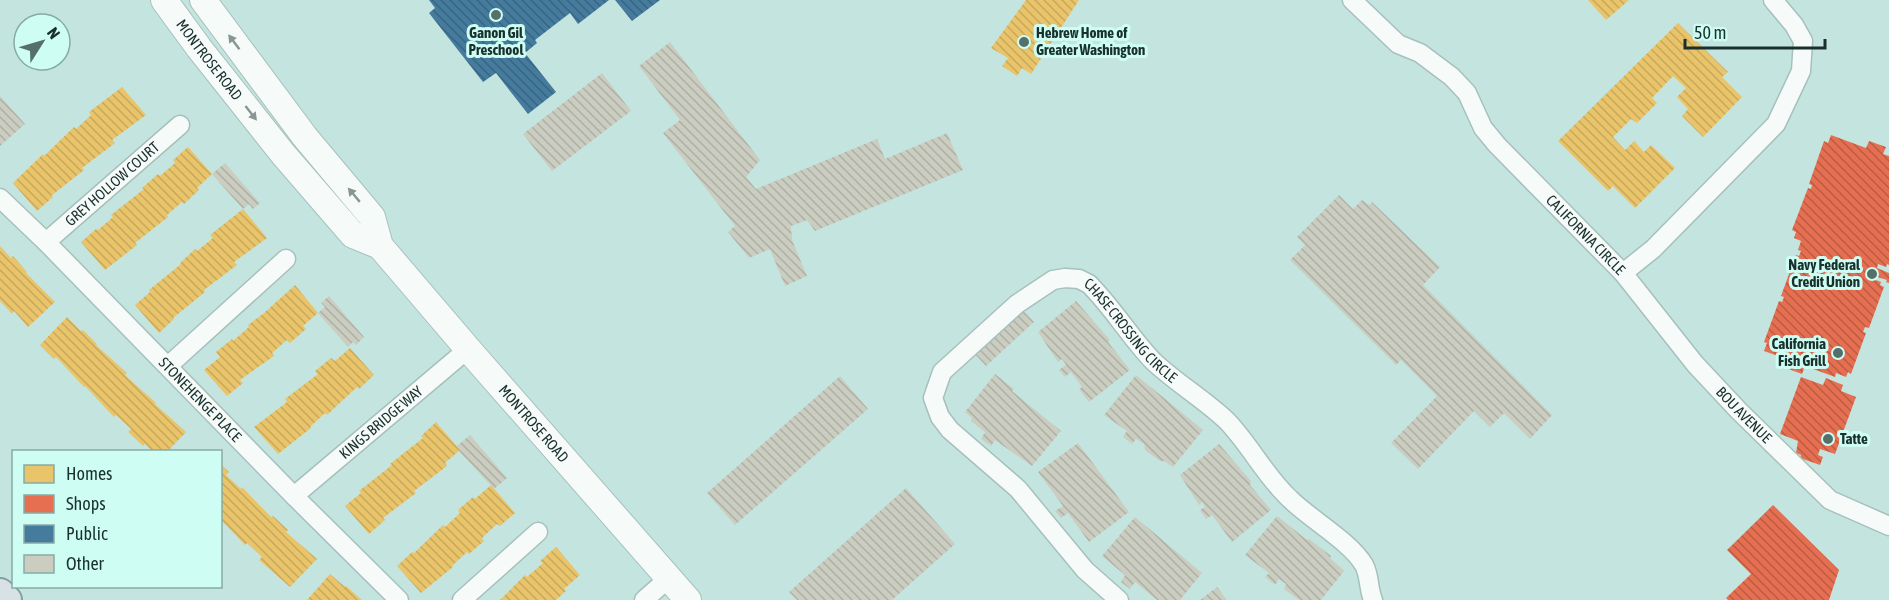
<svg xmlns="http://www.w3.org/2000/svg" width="1889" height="600" viewBox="0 0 1889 600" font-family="'Asap Condensed',sans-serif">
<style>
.homes{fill:url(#homes-back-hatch)}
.shops{fill:url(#shops-back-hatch)}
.public{fill:url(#public-back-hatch)}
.building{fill:url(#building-back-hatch)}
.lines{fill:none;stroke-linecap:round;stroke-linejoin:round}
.street-casing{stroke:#a7c0bc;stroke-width:21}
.secondary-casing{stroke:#a7c0bc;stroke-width:28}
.primary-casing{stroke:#839fa4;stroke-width:32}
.street{stroke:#f6fbfa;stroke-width:18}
.secondary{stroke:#f6fbfa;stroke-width:26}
.primary{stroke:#d8e2e6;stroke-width:28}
.oneway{fill:#889693}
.poi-dot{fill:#556f6b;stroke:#cefdf4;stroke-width:2}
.labels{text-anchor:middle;stroke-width:6;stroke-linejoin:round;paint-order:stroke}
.poi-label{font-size:15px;font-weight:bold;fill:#19302c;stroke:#cefdf4;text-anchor:start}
.street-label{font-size:15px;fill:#19302c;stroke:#cefdf4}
</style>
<defs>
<pattern id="homes-back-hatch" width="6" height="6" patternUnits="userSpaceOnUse" patternTransform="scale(1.5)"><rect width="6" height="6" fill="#e9c46a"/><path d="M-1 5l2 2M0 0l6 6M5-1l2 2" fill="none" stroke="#c7a95c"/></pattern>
<pattern id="shops-back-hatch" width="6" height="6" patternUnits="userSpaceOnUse" patternTransform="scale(1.5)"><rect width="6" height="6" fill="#e76f51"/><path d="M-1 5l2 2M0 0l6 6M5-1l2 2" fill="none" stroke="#ba5c43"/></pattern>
<pattern id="public-back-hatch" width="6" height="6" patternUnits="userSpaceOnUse" patternTransform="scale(1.5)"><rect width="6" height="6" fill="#457b9d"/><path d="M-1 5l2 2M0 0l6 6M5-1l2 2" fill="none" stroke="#396580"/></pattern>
<pattern id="building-back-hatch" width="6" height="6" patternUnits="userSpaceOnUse" patternTransform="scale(1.5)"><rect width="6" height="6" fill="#cacdc0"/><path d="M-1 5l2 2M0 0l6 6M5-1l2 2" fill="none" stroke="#adb0a5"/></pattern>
</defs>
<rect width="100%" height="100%" fill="#c4e5df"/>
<!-- homes -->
<path class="homes" d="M1026 0H1079L1031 74 1022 68 1017 76 1002 66 1008 58 991 48Z
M1588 0H1629L1606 20Z
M1678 23 1728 72 1722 77 1742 97 1703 137 1682 116 1688 109 1677 97 1686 88 1673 76 1652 98 1657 103 1637 123 1631 119 1613 137 1625 150 1634 141 1644 152 1651 145 1675 168 1635 208 1613 186 1608 191 1558 141Z
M122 87 146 115 112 140 115 143 82 168 84 170 51 196 53 197 37 211 13 183 43 154 44 156 74 127 76 129 91 115 89 112Z
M188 147 212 174 197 188 199 190 184 204 182 202 167 215 168 217 135 243 137 245 105 270 81 242 96 229 98 230 113 217 111 215 144 189 142 188 158 174 160 176 175 163 173 160Z
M243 209 267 238 234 262 237 265 204 290 205 292 173 318 174 319 159 333 135 305 150 292 149 290 181 264 180 263 195 249 197 251 213 238 210 235Z
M0 246 11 258 13 256 27 272 26 273 55 302 28 327 14 311 12 314 0 301Z
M295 285 318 313 303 326 306 329 290 343 287 340 272 353 274 356 240 380 243 383 227 396 204 370 220 357 216 352 232 339 233 341 249 327 248 325 264 313Z
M67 317 81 331 83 330 97 344 96 345 127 373 125 375 156 403 155 404 186 432 167 452H153L145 444 143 446 128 432 131 429 116 415 114 417 85 386 84 387 56 357 54 359 40 345Z
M350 348 374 375 359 389 357 387 327 415 325 413 310 427 311 428 278 454 254 427 287 402 285 399 318 374 315 371 331 358 335 361Z
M436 422 460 450 445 463 447 466 414 491 416 493 383 518 385 520 369 534 345 506 361 493 359 491 392 465 390 464 423 438 421 436Z
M220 464 229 472 226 475 241 489 242 487 271 517 273 516 288 530 286 532 317 559 290 587 259 560 262 557 247 543 245 545 220 519Z
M491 485 515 513 500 526 497 524 482 538 484 541 469 554 467 552 452 566 453 567 421 593 397 566 412 552 414 553 443 525 445 527 460 513 458 510 473 497 475 499Z
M556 547 580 575 564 589 566 591 556 600H500L525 575 527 577 543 563 540 561Z
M330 574 345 587 346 586 362 600H307Z"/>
<!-- shops -->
<path class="shops" d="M1831 135 1866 148 1869 141 1886 147 1883 154 1889 156V265L1887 264 1886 267 1878 264 1877 268 1889 273V283L1886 282 1887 280 1874 276 1873 279 1881 282 1880 285 1884 287 1869 328 1865 327 1863 332 1866 333 1851 374 1848 372 1846 377 1836 373 1835 377 1805 366 1802 374 1786 368 1789 360 1764 351 1767 343 1764 342 1779 301 1782 302 1784 297 1781 296 1796 255 1799 256 1801 251 1798 250 1801 241 1794 238 1796 232 1792 230 1808 188 1811 189 1812 185 1809 184 1824 141 1828 143Z
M1801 377 1823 385 1826 378 1843 385 1841 391 1856 397 1835 454 1820 449 1818 455 1823 457 1820 465 1800 458 1801 455 1796 453 1798 441 1780 434Z
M1773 505 1839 570 1829 600H1728L1726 598 1751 574 1727 550Z"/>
<!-- public -->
<path class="public" d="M429 0H609L578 24 570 13 535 40 537 43 525 53 556 92 528 114 496 73 483 82 429 13 435 8Z
M615 0H660L632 21Z"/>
<!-- building -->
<path class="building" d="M670 42 760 160 746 177 756 189 877 139 885 159 947 133 963 170 815 231 807 220 791 226 792 240 807 276 785 286 770 249 749 258 728 232 735 226 663 133 680 120 639 66Z
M602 73 631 111 552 171 523 134Z
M0 96 25 124 0 146Z
M225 163 260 203 253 209 249 204 243 209 212 174Z
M1339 195 1353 209 1362 200 1369 205 1372 202 1440 267 1423 285 1552 415 1530 439 1504 413 1490 427 1474 411 1418 469 1391 443 1437 396 1401 360 1396 365 1290 260 1305 245 1297 237Z
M329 296 364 337 356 345 353 342 348 347 318 313 325 307 321 303Z
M1076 301 1110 340 1108 342 1130 370 1089 402 1079 389 1082 387 1071 372 1065 377 1059 370 1066 365 1062 359 1058 362 1038 332Z
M1020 307 1034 322 986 366 972 351Z
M995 374 1014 389 1012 391 1061 431 1032 466 995 440 991 446 981 439 985 432 971 421 972 418 965 412Z
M1136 375 1203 430 1173 467 1164 461H1160L1145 450 1144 444 1136 439 1132 444 1123 437 1127 431 1104 415Z
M840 376 868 409 735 525 707 493Z
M470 435 507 478 494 489 459 451 460 450 457 446Z
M1078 443 1129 512 1089 542 1068 513 1061 518 1055 511 1063 506 1038 472Z
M1219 444 1251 481 1250 485 1271 510 1232 542 1212 515 1206 519 1200 510 1205 507 1202 502 1199 505 1180 475Z
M906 488 955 544 892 600H797L789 592Z
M1277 516 1307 540 1309 539 1331 556 1330 558 1344 571 1321 600H1299L1284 589 1286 584 1279 579 1275 585 1265 577 1269 573 1245 555Z
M1135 517 1202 573 1180 600H1157L1135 582 1130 589 1121 582 1125 575 1102 556Z
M1217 587 1227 600H1200Z"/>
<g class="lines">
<!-- street casing -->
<g class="street-casing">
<g id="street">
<path id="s1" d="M1352 0 1398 44 1420 53 1452 77 1467 93 1483 128 1497 145 1623 273 1695 364 1739 411 1830 500 1889 526"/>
<path id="s2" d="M0 198 46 242 294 496 399 600"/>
<path id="s3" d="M46 242 180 125"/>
<path d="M1623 273 1653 249 1776 124 1801 71 1803 41 1794 25 1773 0"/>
<path d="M168 366 286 259"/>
<path id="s4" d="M294 496 468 349"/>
<path d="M462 600 538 532"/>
<path d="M644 600 669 578"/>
<path id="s5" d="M1119 600 1085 570 1018 489 950 430 940 417 933 398 942 372 1017 304 1053 280 1065 278 1079 279 1089 284C1113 308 1130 337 1153 361 1176 383 1204 399 1227 421 1250 445 1266 477 1290 499 1310 519 1351 542 1364 565 1370 576 1368 588 1373 600"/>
</g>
</g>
<!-- secondary casing -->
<g class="secondary-casing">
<g id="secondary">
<path id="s6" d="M164 0 199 48 283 154 353 235 380 246"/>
<path id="s7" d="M203 0 305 137 372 217 380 246 468 349 688 600"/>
</g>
</g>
<!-- primary casing -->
<g class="primary-casing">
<path id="primary" d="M0 593 7 600"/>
</g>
<!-- street -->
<use href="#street" class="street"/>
<!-- secondary -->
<use href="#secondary" class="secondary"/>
<!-- primary -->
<use href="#primary" class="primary"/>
</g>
<!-- one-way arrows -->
<defs><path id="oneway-solid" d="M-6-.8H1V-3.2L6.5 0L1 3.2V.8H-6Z" transform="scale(1.5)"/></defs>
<g class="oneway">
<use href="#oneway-solid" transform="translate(234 42) rotate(-127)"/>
<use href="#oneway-solid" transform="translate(251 113) rotate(52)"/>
<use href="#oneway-solid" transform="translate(354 195) rotate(-130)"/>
</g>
<!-- markers -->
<g class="poi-dot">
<circle cx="496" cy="15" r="6"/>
<circle cx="1024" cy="42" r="6"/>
<circle cx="1872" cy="274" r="6"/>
<circle cx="1838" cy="353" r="6"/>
<circle cx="1828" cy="439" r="6"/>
</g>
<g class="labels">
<!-- poi labels -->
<g class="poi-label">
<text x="496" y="38" text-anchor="middle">Ganon Gil<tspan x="496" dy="17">Preschool</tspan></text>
<text x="1036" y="38">Hebrew Home of<tspan x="1036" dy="17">Greater Washington</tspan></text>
<text x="1860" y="270" text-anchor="end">Navy Federal<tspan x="1860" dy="17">Credit Union</tspan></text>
<text x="1826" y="349" text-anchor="end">California<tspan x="1826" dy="17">Fish Grill</tspan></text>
<text x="1840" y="444">Tatte</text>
</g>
<!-- street labels -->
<g class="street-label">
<text dy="5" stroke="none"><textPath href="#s6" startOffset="75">MONTROSE ROAD</textPath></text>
<text dy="5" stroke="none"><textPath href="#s3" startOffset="88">GREY HOLLOW COURT</textPath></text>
<text dy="5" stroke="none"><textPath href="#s1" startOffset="336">CALIFORNIA CIRCLE</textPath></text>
<text dy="5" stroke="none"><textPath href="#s5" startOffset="549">CHASE CROSSING CIRCLE</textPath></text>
<text dy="5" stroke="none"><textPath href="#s2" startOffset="284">STONEHENGE PLACE</textPath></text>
<text dy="5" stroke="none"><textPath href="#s1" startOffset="576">BOU AVENUE</textPath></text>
<text dy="5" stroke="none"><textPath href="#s4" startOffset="114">KINGS BRIDGE WAY</textPath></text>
<text dy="5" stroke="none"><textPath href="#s7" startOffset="540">MONTROSE ROAD</textPath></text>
</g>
</g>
<!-- legend -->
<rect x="12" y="450" width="210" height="138" fill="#cefdf4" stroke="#86aba4" stroke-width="1.5"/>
<rect x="24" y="465" width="30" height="18" fill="#e9c46a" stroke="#86aba4" stroke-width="1.5"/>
<text x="66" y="480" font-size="18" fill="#19302c">Homes</text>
<rect x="24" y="495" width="30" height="18" fill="#e76f51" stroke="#86aba4" stroke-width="1.5"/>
<text x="66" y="510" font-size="18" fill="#19302c">Shops</text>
<rect x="24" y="525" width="30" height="18" fill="#457b9d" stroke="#86aba4" stroke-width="1.5"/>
<text x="66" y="540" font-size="18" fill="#19302c">Public</text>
<rect x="24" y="555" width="30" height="18" fill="#cacdc0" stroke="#86aba4" stroke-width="1.5"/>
<text x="66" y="570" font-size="18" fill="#19302c">Other</text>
<!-- north arrow -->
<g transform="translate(42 42) rotate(53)"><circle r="28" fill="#cefdf4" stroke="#86aba4" stroke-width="1.5"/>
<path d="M0-4.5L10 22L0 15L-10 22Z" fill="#556f6b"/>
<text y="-9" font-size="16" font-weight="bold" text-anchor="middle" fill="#19302c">N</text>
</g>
<!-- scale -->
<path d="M1685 39v9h140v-9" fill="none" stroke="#19302c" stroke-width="3"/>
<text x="1694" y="39" font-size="18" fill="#19302c" stroke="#cefdf4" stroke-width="4.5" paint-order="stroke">50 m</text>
</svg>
